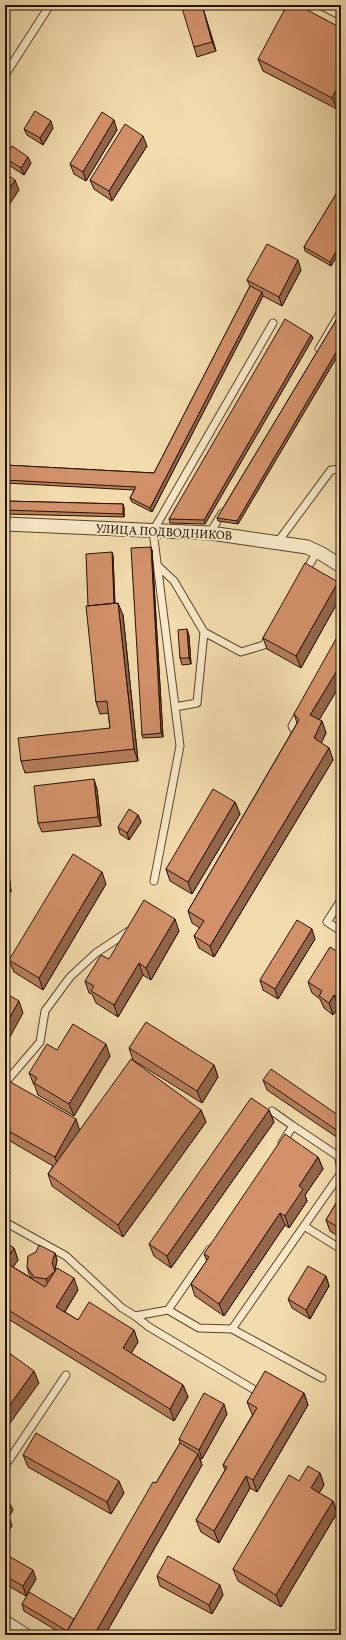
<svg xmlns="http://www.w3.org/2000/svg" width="346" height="1640" viewBox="0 0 346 1640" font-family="Vollkorn,serif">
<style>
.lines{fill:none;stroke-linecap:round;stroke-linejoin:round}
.service-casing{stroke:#58442b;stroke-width:9}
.minor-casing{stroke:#58442b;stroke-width:15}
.service{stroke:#f7e8c9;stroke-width:7}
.minor{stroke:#f7e8c9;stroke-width:13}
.wall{fill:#b57d5a;stroke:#241200}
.shaded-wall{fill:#94664a;stroke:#241200}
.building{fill:#d39169;stroke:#241200}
.labels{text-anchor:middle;stroke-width:4;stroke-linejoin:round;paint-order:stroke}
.street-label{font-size:12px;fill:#241200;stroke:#f7e8c9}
</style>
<rect width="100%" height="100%" fill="#f2dbac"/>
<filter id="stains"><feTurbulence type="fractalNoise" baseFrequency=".005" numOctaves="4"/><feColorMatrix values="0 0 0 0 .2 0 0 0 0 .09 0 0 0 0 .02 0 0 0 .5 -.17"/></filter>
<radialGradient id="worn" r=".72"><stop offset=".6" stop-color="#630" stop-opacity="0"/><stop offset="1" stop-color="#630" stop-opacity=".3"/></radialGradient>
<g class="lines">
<!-- service casing -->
<g class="service-casing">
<path id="service" d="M320 5 341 16
M5 75 50 5
M319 349 341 312
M210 533 222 513
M277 543 331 470 341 469
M158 566 174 581 204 632 197 703 175 707
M305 572 317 552
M204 632 241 652 264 645 269 635
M295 736 296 734 292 726 300 712
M154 881 180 746 153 531 273 323
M341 900 327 922 341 931
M5 1083 40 1042 45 1011 70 977 96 953 129 931
M272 1111 293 1126 338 1156 341 1168
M282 1143 293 1126
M5 1222 66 1256 122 1308 135 1316 168 1310 210 1249
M304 1226 341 1249
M168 1310 199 1328 232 1329 341 1173
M135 1316 149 1327 253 1389
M232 1329 322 1378
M5 1466 66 1375"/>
</g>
<!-- minor casing -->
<g class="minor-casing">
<path id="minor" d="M5 524 210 533 307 547 322 554 341 566
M5 1622 25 1635"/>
</g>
<!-- service -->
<use href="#service" class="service"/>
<!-- minor -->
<use href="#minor" class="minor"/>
</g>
<!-- wall -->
<path class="wall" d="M202 5 216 51 197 57 194 47Z
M341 28V101L337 109 263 71 258 59Z
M53 128 43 145 27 135 24 129Z
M117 130 86 181 74 174 70 164Z
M147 146 112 201 94 189 90 180Z
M5 157 31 163 24 175 7 164 5 159Z
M341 186V249L331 266 305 251 304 247Z
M301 270 282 306 263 296 152 512 132 502 130 498 134 490 5 483V465L154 473 250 286 247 280Z
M341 312V350L238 524 218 521 217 518Z
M311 335 313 338 205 524 170 523 169 519Z
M5 501 123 504 124 508V517L5 514Z
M152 550 163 737 143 738 142 735Z
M112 552 113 556 115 603 123 615 138 761 25 773 21 761 110 728 108 713 100 714 96 702 88 606Z
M338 582 341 590V596L301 668 267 649 263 638Z
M187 629 189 636 191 664 182 665 180 658Z
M341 683 319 720 322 721 326 733 321 743 329 748 333 760 214 957 199 948 194 936 200 928 192 923 188 911 297 723 294 714Z
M97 789 101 826 42 832 38 823Z
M235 802 240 814 192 894 170 881 166 869Z
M138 815 141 822 129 840 120 834 118 827Z
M5 856 8 865 11 892 5 893Z
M106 884 43 990 14 972 9 960Z
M179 931 151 980 143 975 118 1017 96 1003 92 994 89 993 85 981 109 959Z
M315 939 278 999 263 990 260 980Z
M341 954V1009L339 1007 333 1015 324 1008 320 999 312 993 308 982Z
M129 1048 214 1065 218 1077 202 1103 133 1060Z
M57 1050 110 1056 74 1116 38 1095 35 1086 34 1085 29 1073Z
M5 1080 80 1130 201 1110 206 1122 123 1237 52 1186 48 1174 53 1166 5 1138Z
M263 1080 341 1117V1140L267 1090Z
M269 1110 274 1122 171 1268 154 1256 149 1244Z
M318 1157 323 1169 305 1195 307 1201 289 1228 285 1225 224 1316 195 1296 191 1284 207 1261 204 1254Z
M341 1195V1238L330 1231 326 1220Z
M5 1242 14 1248 18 1260 13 1267 33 1279 29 1274 27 1267 55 1253 57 1260 55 1270 78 1290 65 1312 78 1320 134 1330 138 1342 131 1353 183 1385 188 1397 174 1421 5 1317Z
M326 1276 329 1286 310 1319 292 1308 288 1299Z
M341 1305V1322L337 1312Z
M304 1393 308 1405 257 1492 250 1488 219 1543 201 1532 196 1520 225 1470 223 1465 253 1414H252L247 1402Z
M227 1414 202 1459 200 1458 202 1465 105 1635H64L24 1611 22 1604 74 1619 180 1443 179 1439Z
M23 1455 124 1493 111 1514 28 1467Z
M320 1473 324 1485 319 1493 333 1501 337 1513 281 1607 238 1581 233 1569 299 1481Z
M5 1554 36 1579 26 1596 5 1584Z
M157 1576 223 1595 212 1614 160 1586Z"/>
<!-- shaded-wall -->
<path class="shaded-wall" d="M5 5H13L5 20Z
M202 5 216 51 212 42Z
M341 81V101L337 109 332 98Z
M114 120 117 130 86 181 83 172Z
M51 121 53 128 43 145 40 138Z
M143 136 147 146 112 201 109 191Z
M28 157 31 163 24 175 21 168Z
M15 180 19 190 5 211V196Z
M341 243V249L331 266 330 262Z
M298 260 301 270 282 306 279 297Z
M262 292 263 296 152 512 150 508Z
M311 335 313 338 205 524 204 520Z
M341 344V350L238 524 237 521Z
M123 504 124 508V517L123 514Z
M151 547 152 550 163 737 161 733Z
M112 552 113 556 115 612 114 609Z
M338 582 341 590V596L301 668 296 656Z
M118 603 123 615 138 761 134 749Z
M187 629 189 636 191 664 189 658Z
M341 664V683L315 727 310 715Z
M322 721 326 733 318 750 314 738Z
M329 748 333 760 214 957 210 946Z
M94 779 97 789 101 826 98 817Z
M235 802 240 814 192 894 188 882Z
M138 815 141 822 129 840 127 833Z
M5 856 8 865 11 892 8 883Z
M102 872 106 884 43 990 39 978Z
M175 919 179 931 151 980 146 968Z
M312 929 315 939 278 999 275 989Z
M139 963 143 975 118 1017 114 1005Z
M334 995 339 1007 333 1015 329 1003Z
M19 1001 23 1013 5 1046V1026Z
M106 1044 110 1056 74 1116 69 1104Z
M214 1065 218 1077 202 1103 197 1091Z
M201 1110 206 1122 123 1237 118 1225Z
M269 1110 274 1122 171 1268 167 1256Z
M76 1119 80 1131 59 1169 55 1157Z
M318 1157 323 1169 305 1195 307 1201 289 1228 285 1216 299 1186Z
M6 1164 10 1173 5 1181V1166Z
M280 1213 285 1225 224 1316 219 1304Z
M14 1248 18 1260 5 1279V1261Z
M55 1253 57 1260 55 1270 57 1278 48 1285 46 1279Z
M326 1276 329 1286 310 1319 306 1310Z
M74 1278 78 1290 60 1319 56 1307Z
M134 1330 138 1342 127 1360 123 1348Z
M34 1371 39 1383 5 1430V1412Z
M183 1385 188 1397 174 1421 170 1409Z
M304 1393 308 1405 257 1492 253 1480Z
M224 1404 227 1414 202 1459 199 1450Z
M198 1454 202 1465 105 1635H94Z
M320 1473 324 1485 315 1500 311 1488Z
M246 1476 250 1488 219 1543 214 1531Z
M119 1481 124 1493 111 1514 107 1502Z
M333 1501 337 1513 281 1607 276 1595Z
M10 1504 13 1510 6 1522 5 1519V1513Z
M10 1519 12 1526 5 1538V1527Z
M33 1570 36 1579 26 1596 23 1586Z
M220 1585 223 1595 212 1614 209 1605Z"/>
<!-- building -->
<path class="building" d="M181 5H202L212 42 194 47Z
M287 5H298L341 28V81L332 98 258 59Z
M35 111 51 121 40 138 24 129Z
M102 112 114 120 83 172 70 164Z
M125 124 143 136 109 191 90 180Z
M12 146 28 157 21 168 5 158V157Z
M5 173 15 180 5 196Z
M341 186V243L330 262 304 247Z
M267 244 298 260 279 297 247 280Z
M250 286 262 292 150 508 130 498 136 487 5 480V465L154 473Z
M341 312V344L237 521 217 518Z
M285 319 311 335 204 520 169 519Z
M5 501 123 504V514L5 510Z
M151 547 161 733 142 735 131 548Z
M112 552 114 603 88 606 86 554Z
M305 563 338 582 296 656 263 638Z
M118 603 134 749 21 761 18 738 110 728 107 701 96 702 86 606Z
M187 629 189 658H180L178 630Z
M341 630V664L310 715 322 721 314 738 329 748 210 946 194 936 204 921 188 911 299 720 294 714Z
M94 779 98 817 38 823 34 786Z
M213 789 235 802 188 882 166 869Z
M129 809 138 815 127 833 118 827Z
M73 854 102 872 39 978 9 960Z
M5 857 8 883H5Z
M144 900 175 919 146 968 139 963 114 1005 91 991 94 986 85 981 101 955 109 959Z
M297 920 312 929 275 989 260 980Z
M330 947 341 954V1000L334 995 329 1003 319 996 322 991 308 982Z
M5 993 19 1001 5 1026Z
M146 1022 214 1065 197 1091 129 1048Z
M73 1024 106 1044 69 1104 34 1083 37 1078 29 1073 47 1044 57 1050Z
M131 1059 201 1110 118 1225 48 1174Z
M271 1069 341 1117V1133L263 1080Z
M5 1079 76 1119 55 1157 5 1129Z
M251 1098 269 1110 167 1256 149 1244Z
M285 1134 318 1157 299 1186 303 1189 285 1216 280 1213 219 1304 191 1284 209 1257 204 1254Z
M341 1195V1229L326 1220Z
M5 1242 14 1248 5 1261Z
M39 1245 55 1253 52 1263 55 1271 46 1279 34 1277 27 1267 28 1256 36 1252Z
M8 1264 45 1287 57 1268 74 1278 56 1307 78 1320 89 1302 134 1330 123 1348 183 1385 170 1409 5 1308V1267Z
M308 1266 326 1276 306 1310 288 1299Z
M341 1305V1314L337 1312Z
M5 1350 34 1371 5 1412Z
M265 1371 304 1393 253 1480 246 1476 214 1531 196 1520 227 1467 223 1465 257 1408 247 1402Z
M204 1393 224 1404 199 1450 179 1439Z
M36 1433 119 1481 107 1502 23 1455Z
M180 1443 198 1454 94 1635H65L153 1482 156 1483Z
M308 1466 320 1473 311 1488 333 1501 276 1595 233 1569 289 1475 299 1481Z
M5 1500 10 1504 5 1513Z
M5 1516 10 1519 5 1527Z
M5 1554 33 1570 23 1586 5 1576Z
M168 1556 220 1585 209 1605 157 1576Z
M29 1592 74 1619 67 1631 22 1604Z
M341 1622V1635H334Z"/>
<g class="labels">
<!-- street labels -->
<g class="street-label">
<text transform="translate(164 532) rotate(3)" y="4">УЛИЦА ПОДВОДНИКОВ</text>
</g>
</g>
<!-- margin -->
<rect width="346" height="1640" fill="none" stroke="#f2dbac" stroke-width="20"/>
<rect x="6" y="6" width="334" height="1628" fill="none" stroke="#241200" stroke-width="2"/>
<rect x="10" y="10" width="326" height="1620" fill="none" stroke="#241200"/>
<rect width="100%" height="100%" filter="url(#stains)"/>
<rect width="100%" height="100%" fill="url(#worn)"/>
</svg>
